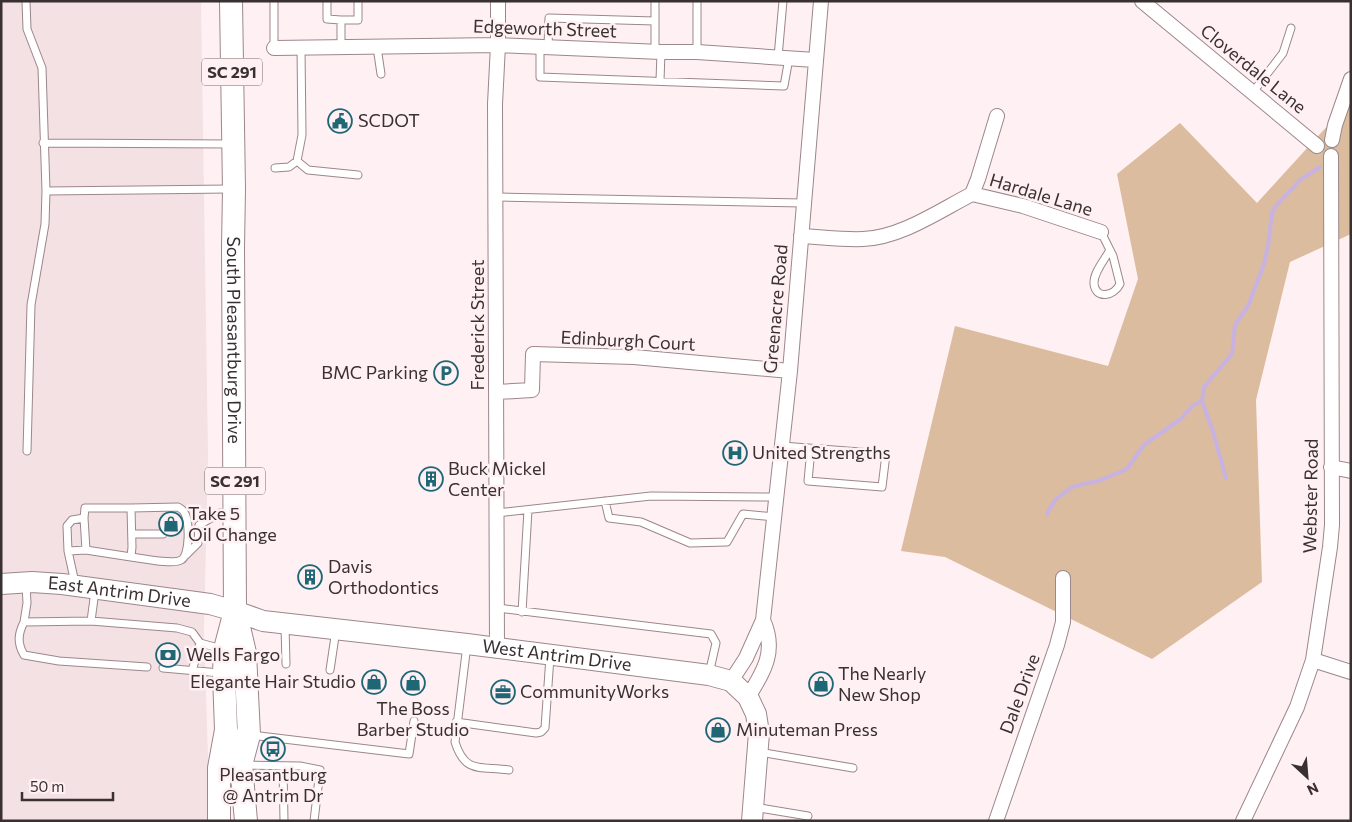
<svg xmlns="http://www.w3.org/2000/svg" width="1352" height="822" viewBox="0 0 1352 822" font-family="Commissioner,sans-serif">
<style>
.built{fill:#f3e1e4}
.green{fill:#dbbc9e}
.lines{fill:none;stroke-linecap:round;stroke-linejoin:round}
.stream{stroke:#c8b2e2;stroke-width:4}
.lane-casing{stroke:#9c878a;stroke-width:9}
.street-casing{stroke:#9c878a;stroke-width:16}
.secondary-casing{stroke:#9c878a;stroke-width:22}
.primary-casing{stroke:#9c878a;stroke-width:24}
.lane{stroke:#fff;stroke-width:7}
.street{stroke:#fff;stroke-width:14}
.secondary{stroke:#fff;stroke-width:20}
.primary{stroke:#fff;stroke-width:22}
.labels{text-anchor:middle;stroke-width:5;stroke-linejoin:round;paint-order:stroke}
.shield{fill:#fff0f3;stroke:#746a6b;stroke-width:1}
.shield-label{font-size:16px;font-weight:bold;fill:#393031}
.street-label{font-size:18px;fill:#393031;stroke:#fff0f3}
.poi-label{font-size:18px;fill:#393031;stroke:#fff0f3;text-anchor:start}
</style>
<rect width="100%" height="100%" fill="#fff0f3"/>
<!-- built -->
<path class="built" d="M1 1H201L208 456 204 630 208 759V821H1Z"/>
<!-- green -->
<path class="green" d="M1351 100V234L1290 262 1256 400 1262 582 1152 659 945 557 901 551 955 326 1108 366 1138 279 1117 174 1180 123 1257 203Z"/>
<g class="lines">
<!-- stream -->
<path class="stream" d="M1226 478 1213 432 1202 401 1204 387 1232 354 1235 325 1248 306 1264 264 1268 246 1272 213 1275 207 1301 179 1320 167
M1047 514 1055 500 1072 487 1101 480 1127 469 1144 445 1182 418 1193 405 1202 401"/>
<!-- lane casing -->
<g class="lane-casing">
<path id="lane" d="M26 1 27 29 42 68 46 191 45 224 31 305 27 451
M274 1V48
M327 1V19L341 20
M655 1V52
M341 47V20H358V1
M377 47 381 74
M540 47V77L784 86 789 58
M548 47 549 18 655 21
M697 52V1
M778 57 783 1
M660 81 661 52
M1253 92 1283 53 1291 28
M43 143 231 144
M297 161 308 170 358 175
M275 168 289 167 297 161 302 135 301 48
M46 191 230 189
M496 197 803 203
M1101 232 1113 256 1120 284C1114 296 1096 300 1094 284 1093 273 1105 259 1110 250
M782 446 886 454 882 487 808 481 811 449
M605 501 609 518 641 522 690 543 727 542 743 514 774 517
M131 508 178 507C180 508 184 511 184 512 190 520 190 556 181 560 173 565 141 558 131 557
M497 513 651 496 776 497
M132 534H163
M68 551 67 526 72 520 84 518
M186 555 198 543 199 525 220 513H232
M75 583 68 551 86 550 131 557 132 547 131 508H85L84 518 86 550
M497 608 711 634 716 643 709 674
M522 612 528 510
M91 621 95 591
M24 622 27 603 26 585
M285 626 286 664
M467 645 455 742C465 774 480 766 509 770
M147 667 59 661 24 655C17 643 18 634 24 622L91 621 177 628 192 632 200 643 222 649
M163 668 220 673
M330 670 336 630
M192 671 200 643
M456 722 536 733 541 732 545 728 550 657
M251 735 409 754 414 721
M759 752 853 768
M244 765 300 766 320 770 314 821
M283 767 284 821
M754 807 808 816"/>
</g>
<!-- street casing -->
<g class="street-casing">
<path id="street" d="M1142 1 1317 146
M274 48 498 45 661 52H697L815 60
M1332 140 1335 125 1351 79
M972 194 978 179 997 116
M801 236C822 237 843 240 863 239 900 238 939 211 972 194L1023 206 1101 232
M497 392 532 390 533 354 634 357 790 371
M1331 467 1351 471
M497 648 495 104 498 45V1
M1313 660 1351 672
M731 681 746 658 763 620 790 371 821 1
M748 697C764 671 777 651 763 620
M996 821 1057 645 1063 622V578
M1243 821 1297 707 1313 660 1330 547 1332 525 1331 156"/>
</g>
<!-- secondary casing -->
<g class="secondary-casing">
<g id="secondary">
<path id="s1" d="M1 584 32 582 62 584 210 604 235 611 263 621 467 644 709 675 731 681 748 697 756 714 759 733 752 821"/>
</g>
</g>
<!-- primary casing -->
<g class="primary-casing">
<g id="primary">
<path id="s2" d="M231 1 234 189 233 247 235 611 225 649 224 674 226 730 241 765"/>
<path d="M236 614 245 653 249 735 241 765 246 821"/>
<path d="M219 821V768L226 730"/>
</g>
</g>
<!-- lane -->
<use href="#lane" class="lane"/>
<!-- street -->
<use href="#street" class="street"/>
<!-- secondary -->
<use href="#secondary" class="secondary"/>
<!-- primary -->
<use href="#primary" class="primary"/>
</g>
<!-- icons -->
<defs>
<g id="civic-ring" transform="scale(1.25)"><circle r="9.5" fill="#fff0f3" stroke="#206776" stroke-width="1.5"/><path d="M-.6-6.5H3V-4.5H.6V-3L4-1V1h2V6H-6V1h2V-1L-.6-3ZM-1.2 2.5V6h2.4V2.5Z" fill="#206776"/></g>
<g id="parking-ring" transform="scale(1.25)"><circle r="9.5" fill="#fff0f3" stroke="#206776" stroke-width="1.5"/><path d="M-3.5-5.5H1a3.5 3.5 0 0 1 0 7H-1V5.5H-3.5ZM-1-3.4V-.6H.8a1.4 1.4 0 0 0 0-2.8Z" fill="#206776"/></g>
<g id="hospital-ring" transform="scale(1.25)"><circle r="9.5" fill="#fff0f3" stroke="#206776" stroke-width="1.5"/><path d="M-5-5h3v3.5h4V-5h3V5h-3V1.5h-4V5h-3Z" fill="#206776"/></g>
<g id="building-ring" transform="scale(1.25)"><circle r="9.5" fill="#fff0f3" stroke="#206776" stroke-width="1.5"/><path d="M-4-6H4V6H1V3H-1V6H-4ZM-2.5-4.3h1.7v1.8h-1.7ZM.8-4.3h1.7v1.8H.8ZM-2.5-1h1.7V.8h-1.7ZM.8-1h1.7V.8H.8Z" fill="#206776"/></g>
<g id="shop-ring" transform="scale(1.25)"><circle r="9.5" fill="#fff0f3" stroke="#206776" stroke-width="1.5"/><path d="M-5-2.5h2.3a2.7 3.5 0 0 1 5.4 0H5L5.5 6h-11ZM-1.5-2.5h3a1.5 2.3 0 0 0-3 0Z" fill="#206776"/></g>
<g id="bank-ring" transform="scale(1.25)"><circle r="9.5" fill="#fff0f3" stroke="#206776" stroke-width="1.5"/><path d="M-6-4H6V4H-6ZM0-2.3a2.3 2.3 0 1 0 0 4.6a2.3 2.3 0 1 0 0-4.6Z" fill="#206776"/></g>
<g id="office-ring" transform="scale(1.25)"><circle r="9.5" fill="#fff0f3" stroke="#206776" stroke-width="1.5"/><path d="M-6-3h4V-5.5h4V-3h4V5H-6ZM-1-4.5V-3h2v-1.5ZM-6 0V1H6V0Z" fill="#206776"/></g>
<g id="bus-ring" transform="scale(1.25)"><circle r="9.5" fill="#fff0f3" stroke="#206776" stroke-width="1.5"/><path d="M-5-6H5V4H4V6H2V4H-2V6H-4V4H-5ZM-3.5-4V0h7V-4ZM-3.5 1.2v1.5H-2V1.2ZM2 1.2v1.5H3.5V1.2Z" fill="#206776"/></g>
</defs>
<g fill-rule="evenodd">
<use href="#civic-ring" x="340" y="121"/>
<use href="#parking-ring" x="446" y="373"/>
<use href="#hospital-ring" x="735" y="453"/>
<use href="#building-ring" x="431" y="479"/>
<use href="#shop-ring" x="171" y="524"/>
<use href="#building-ring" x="310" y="577"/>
<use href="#bank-ring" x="168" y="655"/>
<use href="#shop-ring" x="374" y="682"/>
<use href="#shop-ring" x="413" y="683"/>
<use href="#shop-ring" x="821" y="684"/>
<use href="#office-ring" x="503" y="692"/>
<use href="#shop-ring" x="718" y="730"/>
<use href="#bus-ring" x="273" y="749"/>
</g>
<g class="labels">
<!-- shield labels -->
<g class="shield">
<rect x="202" y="58.5" width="60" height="27" rx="4"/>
<rect x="205" y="467.5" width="60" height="27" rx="4"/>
</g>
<g class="shield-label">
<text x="232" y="78">SC 291</text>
<text x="235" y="487">SC 291</text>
</g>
<!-- street labels -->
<g class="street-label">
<text transform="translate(545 29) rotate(2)" y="6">Edgeworth Street</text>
<text transform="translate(1253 69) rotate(39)" y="6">Cloverdale Lane</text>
<text transform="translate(1041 195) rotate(17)" y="6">Hardale Lane</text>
<text transform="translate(776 309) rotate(-85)" y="6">Greenacre Road</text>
<text transform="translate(478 325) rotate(-90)" y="6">Frederick Street</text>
<text dy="6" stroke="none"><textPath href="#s2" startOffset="339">South Pleasantburg Drive</textPath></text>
<text transform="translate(628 341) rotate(3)" y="6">Edinburgh Court</text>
<text transform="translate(1311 496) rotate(-89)" y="6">Webster Road</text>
<text dy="6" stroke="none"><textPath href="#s1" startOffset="119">East Antrim Drive</textPath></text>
<text dy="6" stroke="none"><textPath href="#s1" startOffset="562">West Antrim Drive</textPath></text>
<text transform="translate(1020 694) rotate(-70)" y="6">Dale Drive</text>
</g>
<!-- poi labels -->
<g class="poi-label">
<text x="358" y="127">SCDOT</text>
<text x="428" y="379" text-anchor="end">BMC Parking</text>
<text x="752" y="459">United Strengths</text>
<text x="448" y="475">Buck Mickel<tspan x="448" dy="21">Center</tspan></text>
<text x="188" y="520">Take 5<tspan x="188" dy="21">Oil Change</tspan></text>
<text x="328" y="573">Davis<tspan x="328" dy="21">Orthodontics</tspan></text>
<text x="186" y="661">Wells Fargo</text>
<text x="838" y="680">The Nearly<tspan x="838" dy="21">New Shop</tspan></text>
<text x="356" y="688" text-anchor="end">Elegante Hair Studio</text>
<text x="520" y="698">CommunityWorks</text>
<text x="413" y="715" text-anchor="middle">The Boss<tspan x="413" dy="21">Barber Studio</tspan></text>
<text x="736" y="736">Minuteman Press</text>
<text x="273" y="781" text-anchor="middle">Pleasantburg<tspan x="273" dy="21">@ Antrim Dr</tspan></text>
</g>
</g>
<!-- border -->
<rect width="1352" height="822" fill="none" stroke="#393031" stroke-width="5"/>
<!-- north arrow -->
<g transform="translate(1307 777) rotate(154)" stroke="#fff0f3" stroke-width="4" paint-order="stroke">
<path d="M0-4L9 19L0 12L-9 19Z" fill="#393031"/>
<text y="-8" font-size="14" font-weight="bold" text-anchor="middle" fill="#393031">N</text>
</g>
<!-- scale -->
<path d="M22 792v8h91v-8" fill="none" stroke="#393031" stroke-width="2.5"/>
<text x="30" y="792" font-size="15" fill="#393031" stroke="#fff0f3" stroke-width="4" paint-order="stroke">50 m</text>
</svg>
